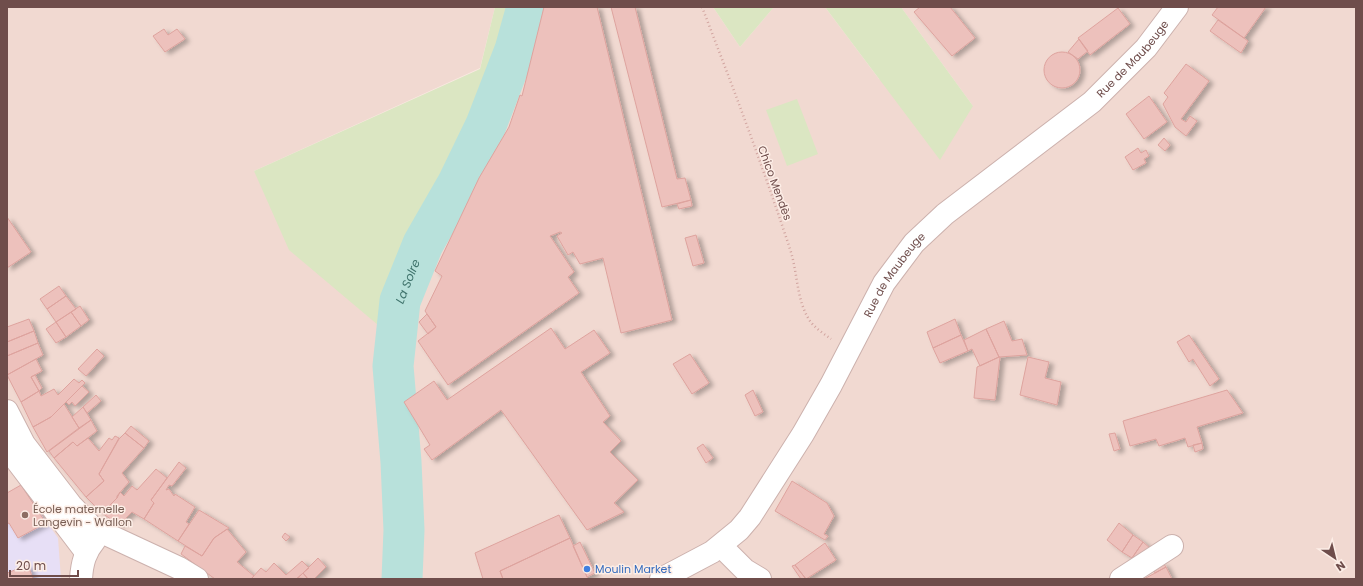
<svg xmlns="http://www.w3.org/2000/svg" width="1363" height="586" viewBox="0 0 1363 586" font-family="Poppins,sans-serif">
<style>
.residential{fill:#f1d9d1}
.education{fill:#e7dff6}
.green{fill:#dbe6c2}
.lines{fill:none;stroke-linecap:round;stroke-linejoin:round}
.river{stroke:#b8e1db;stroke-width:41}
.building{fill:#edc1bc;stroke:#dea39e;filter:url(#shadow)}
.minor-casing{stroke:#ccb1ad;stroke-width:24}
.path{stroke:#d1a49f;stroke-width:2.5;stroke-dasharray:1 3;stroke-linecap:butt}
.minor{stroke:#fff;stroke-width:22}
.education-dot{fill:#8d6e63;stroke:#fdeee7;stroke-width:1.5}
.shop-dot{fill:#3f7fe0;stroke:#fdeee7;stroke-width:1.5}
.labels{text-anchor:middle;stroke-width:3;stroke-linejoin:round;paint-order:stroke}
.street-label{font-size:11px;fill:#6f4d4b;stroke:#fdeee7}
.education-label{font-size:11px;fill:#785e54;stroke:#fdeee7;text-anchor:start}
.shop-label{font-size:11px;fill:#366cbe;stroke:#fdeee7;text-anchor:start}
.water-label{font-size:12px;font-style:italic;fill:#40746d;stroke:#fdeee7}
</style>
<defs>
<filter id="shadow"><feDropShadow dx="4.5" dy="2.5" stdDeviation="2" flood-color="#0004"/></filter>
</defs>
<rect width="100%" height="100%" fill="#fae9e2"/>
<!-- residential -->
<path class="residential" d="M7 7H495L480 68 254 171 409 352 412 304 455 210 511 102 539 7H713L740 47 774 7H825L879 79 973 106 901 7H1356V579H7Z"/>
<!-- education -->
<path class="education" d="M21 485 58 538 61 579H7V493Z"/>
<!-- green -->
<path class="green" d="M495 7H539L511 102 455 210 412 304 410 352 289 250 254 171 480 69Z
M713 7H774L740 47Z
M825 7H901L973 106 940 160Z
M797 99 818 154 787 166 766 110Z"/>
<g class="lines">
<!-- river -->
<path class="river" id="s1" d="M402 579 404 530 401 462 393 366 400 301 423 244 458 183 486 125 515 50 527 7"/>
</g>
<!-- building -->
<path class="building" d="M544 7H597L672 320 621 333 603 258 580 264 573 252 568 255 557 236 562 233 560 232 550 236 574 272 568 277 579 293 448 385 418 341 436 327 425 311 442 276 435 271 479 178 509 127 520 95 522 96Z
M611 7H635L677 179 685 178 691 200 662 207Z
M920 7H950L975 38 952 56 914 12Z
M1218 7H1266L1244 38 1212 15Z
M1118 8 1130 24 1090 55 1078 38Z
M1218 20 1248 41 1241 53 1210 31Z
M164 29 168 35 177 29 185 39 165 52 153 36Z
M1079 39 1088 51 1078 59 1068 52Z
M1044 70a18 18 0 1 1 36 0a18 18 0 1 1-36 0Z
M1186 64 1209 81 1181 119 1186 122 1190 116 1197 121 1186 136 1175 127 1163 104 1168 97 1164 93Z
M1149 96 1167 122 1144 139 1126 114Z
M1164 138 1170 145 1165 151 1158 145Z
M1138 148 1141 153 1146 150 1149 156 1144 159 1146 163 1133 170 1125 157Z
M691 200 692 206 679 209 677 204Z
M7 217 31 252 7 268Z
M696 235 704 263 693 266 685 238Z
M59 286 66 296 47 309 40 299Z
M66 296 76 309 56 322 47 309Z
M80 306 89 320 81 326 71 312Z
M71 312 81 326 66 337 56 322Z
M427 314 436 327 428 334 419 322Z
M29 319 34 331 7 342V327Z
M955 319 961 335 933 348 927 332Z
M1004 321 1012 341 1022 339 1027 355 999 357 986 329Z
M56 322 66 337 56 343 46 329Z
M551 328 565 349 594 330 610 353 581 372 610 416 603 422 621 441 610 452 638 480 614 503 624 512 587 530 501 410 432 460 424 449 430 445 404 402 434 381 447 400Z
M986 329 999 357 980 366 972 349 968 351 964 340Z
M34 331 38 343 7 356V342Z
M961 335 968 351 940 363 933 348Z
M1189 335 1219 379 1210 386 1193 359 1189 362 1177 342Z
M38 343 43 355 7 375V356Z
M97 349 104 356 86 376 78 369Z
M690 354 709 383 692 394 673 364Z
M999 357H1000L995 400 974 398 977 367Z
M1028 357 1049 362 1045 378 1061 382 1057 405 1020 395Z
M36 359 42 371 31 377 39 391 21 402 7 375Z
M35 375 42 388 39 391 31 377Z
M74 379 79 383 82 380 85 383 51 417 33 427 21 402 39 391 41 396 54 389 58 395Z
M82 386 89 392 75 406 72 402 69 405 66 402Z
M753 390 763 412 755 416 745 395Z
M1227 390 1243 413 1197 427 1202 443 1188 447 1185 438 1159 446 1156 439 1130 446 1123 421Z
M96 395 101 401 87 413 83 407Z
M64 404 79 428 47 452 33 427 51 417Z
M83 407 91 420 79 428 72 417Z
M91 420 97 431 77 446 73 442 54 458 49 451Z
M131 426 149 441 144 448 125 433Z
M125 433 144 448 122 473 129 482 117 496V498L102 513 86 497 104 481 99 474 119 439Z
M1115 433 1120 449 1114 451 1109 434Z
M115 436 119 438 99 474 104 481 86 497 54 458 73 442 77 446 88 438 99 451 109 438 112 440Z
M1202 443 1203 449 1195 452 1193 445Z
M703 444 713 458 706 463 697 448Z
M179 462 186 468 172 486 169 485 166 490 169 489 174 496 175 494 195 507 186 522 189 524 178 541 144 519 154 503 151 500Z
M156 469 167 478 151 500 154 503 144 519 132 512 119 525 102 513 117 498 120 492 124 496 132 486 137 490Z
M792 481 827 503 834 516 824 534 828 536 825 540 775 511Z
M21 485 46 523 18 538 9 523 7 524V493Z
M199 510 229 528 214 538 202 556 178 541Z
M559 515 570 538 500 571 503 579H483L475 553Z
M1119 523 1133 535 1122 552 1107 540Z
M227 529 246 552 237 562 254 576 251 579H215L181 554 185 546 202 556 214 538Z
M285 533 290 537 286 541 282 537Z
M1133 535 1143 542 1132 558 1122 552Z
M570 538 588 579H503L500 571Z
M580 542 595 573 587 577 573 546Z
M1143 542 1151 549 1140 564 1132 558Z
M825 543 836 560 806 579 795 565Z
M318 558 326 567 314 579H308L303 573Z
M302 561 309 568 296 579H251L261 568 266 572 274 563 286 575Z
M1163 563 1166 567 1155 573 1153 569Z
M28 565 33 579H7V573Z
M795 565 806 579H801L792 566Z
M1166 567 1172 579H1144Z
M303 573 308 579 298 578Z"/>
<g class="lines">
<!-- minor casing -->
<g class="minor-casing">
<g id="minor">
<path d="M7 411 24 444 71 505 93 528 179 568 197 579"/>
<path d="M7 448 86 552"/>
<path d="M721 546 745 570 760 579"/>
<path d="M81 579C82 563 85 552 95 540"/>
<path id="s2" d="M661 579 712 552 739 530 750 517 803 434 831 385 884 283 914 243 945 214 1092 102 1146 48 1177 7"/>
<path d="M1121 579 1172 546"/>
</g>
</g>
<!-- path -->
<path class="path" d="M702 7C733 87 763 167 790 249 798 273 796 300 810 321 815 328 824 334 831 339"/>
<!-- minor -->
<use href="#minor" class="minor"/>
</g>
<!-- markers -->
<circle class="education-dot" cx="25" cy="515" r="4"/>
<circle class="shop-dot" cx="587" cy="569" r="4"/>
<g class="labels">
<!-- street labels -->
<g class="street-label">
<text dy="4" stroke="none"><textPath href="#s2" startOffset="716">Rue de Maubeuge</textPath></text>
<text transform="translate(775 183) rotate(70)" y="4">Chico Mendès</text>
<text dy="4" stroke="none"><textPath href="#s2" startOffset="392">Rue de Maubeuge</textPath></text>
</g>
<!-- education labels -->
<g class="education-label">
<text x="33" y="513">École maternelle<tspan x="33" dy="13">Langevin - Wallon</tspan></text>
</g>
<!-- shop labels -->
<g class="shop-label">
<text x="595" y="573">Moulin Market</text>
</g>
<!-- water labels -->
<g class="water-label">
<text dy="4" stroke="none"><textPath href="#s1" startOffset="300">La Solre</textPath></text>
</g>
</g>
<!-- border -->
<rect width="1363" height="586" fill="none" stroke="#6f4d4b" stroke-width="16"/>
<!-- north arrow -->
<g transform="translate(1335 558) rotate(145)" stroke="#fdeee7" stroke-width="3" paint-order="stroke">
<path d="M0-3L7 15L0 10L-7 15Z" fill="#6f4d4b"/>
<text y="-6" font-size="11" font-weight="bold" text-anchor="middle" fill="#6f4d4b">N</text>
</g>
<!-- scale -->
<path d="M10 570v6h68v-6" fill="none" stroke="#6f4d4b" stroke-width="2"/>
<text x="16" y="570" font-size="12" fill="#6f4d4b" stroke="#fdeee7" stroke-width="3" paint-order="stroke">20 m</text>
</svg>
